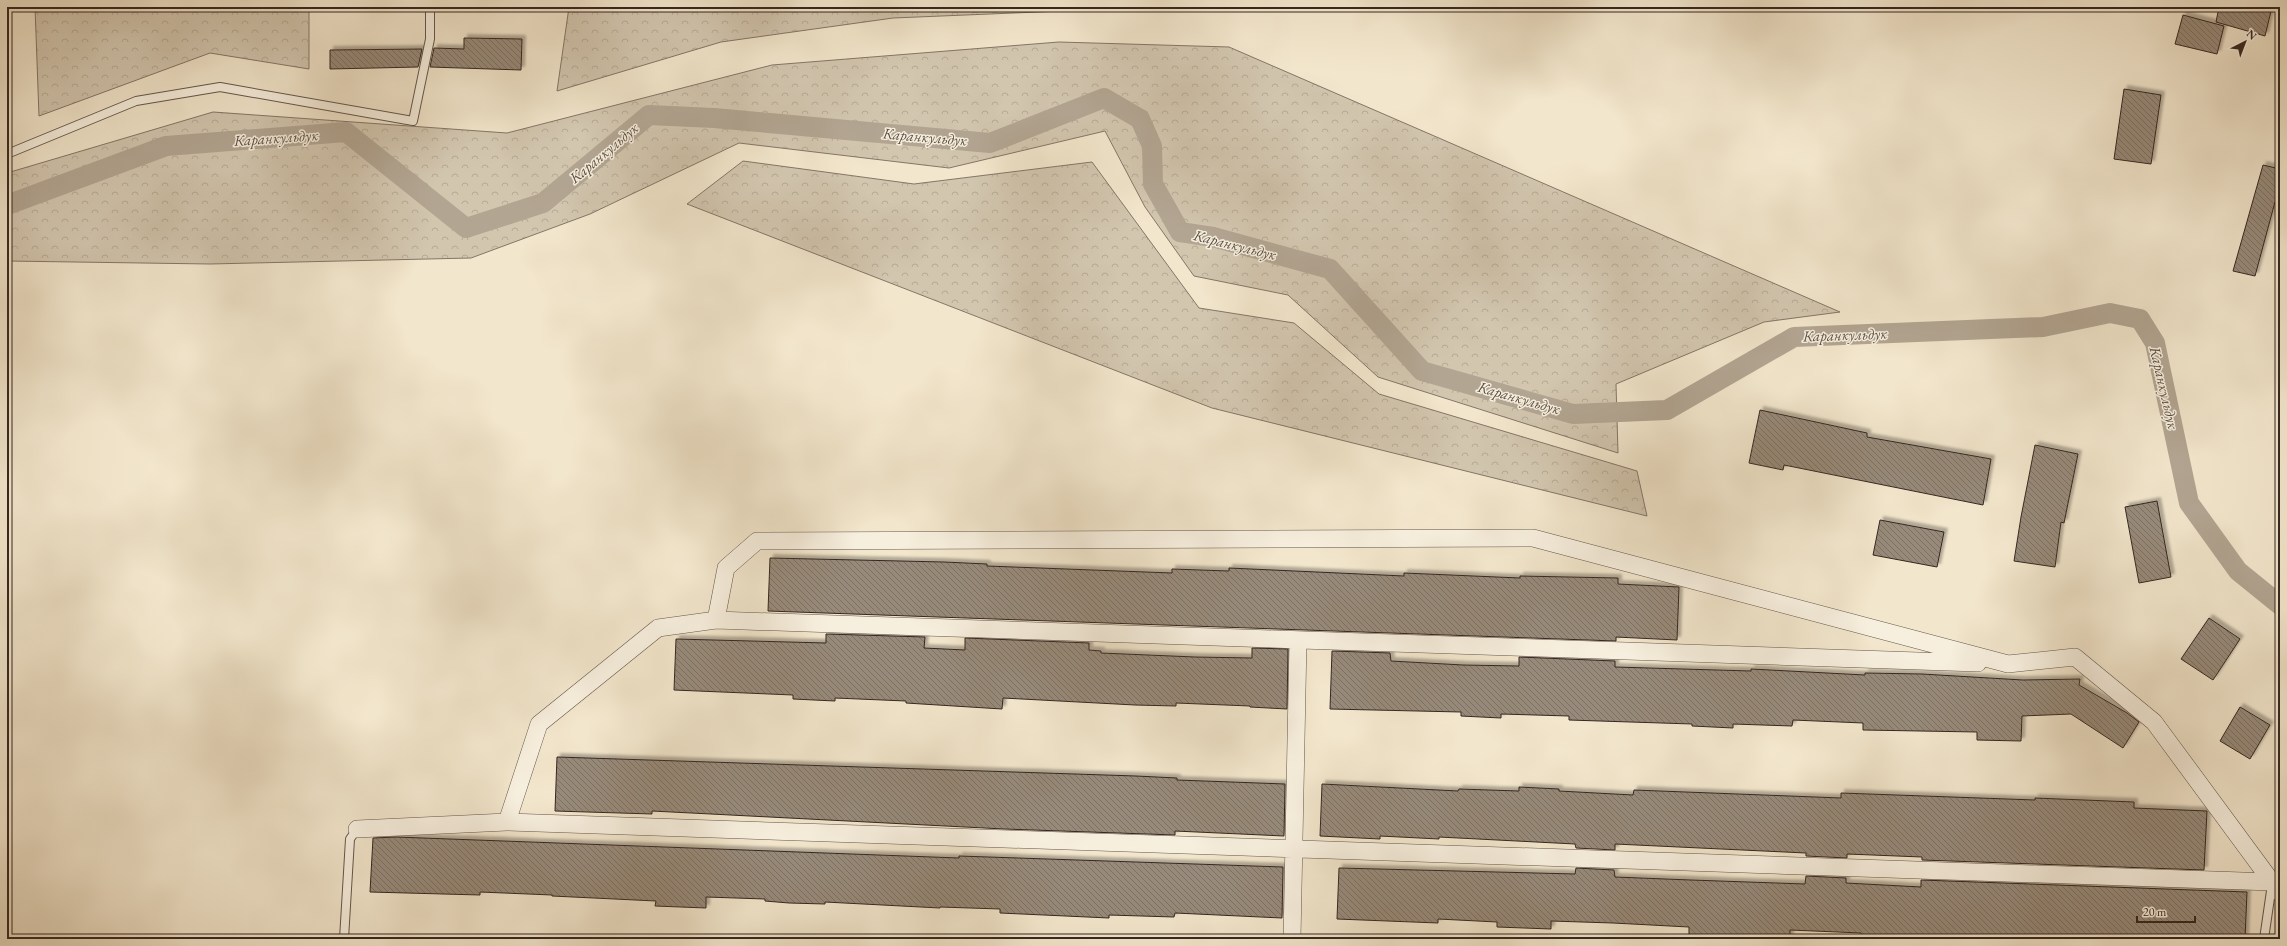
<svg xmlns="http://www.w3.org/2000/svg" width="2287" height="946" viewBox="0 0 2287 946" font-family="'EB Garamond',serif">
<style>
.forest{fill:url(#forest-crowns);stroke:#847668}
.lines{fill:none;stroke-linecap:round;stroke-linejoin:round}
.canal{stroke:#b2a592;stroke-width:20}
.building{fill:url(#building-back-hatch);stroke:#352721;filter:url(#shadow)}
.service-casing{stroke:#64574c;stroke-width:10}
.minor-casing{stroke:#64574c;stroke-width:18}
.service{stroke:#f7efde;stroke-width:8}
.minor{stroke:#f7efde;stroke-width:17}
.labels{text-anchor:middle;stroke-width:3;stroke-linejoin:round;paint-order:stroke}
.water-label{font-size:15px;font-style:italic;fill:#5a4d43;stroke:#f7efde}
</style>
<defs>
<pattern id="forest-crowns" width="20" height="18" patternUnits="userSpaceOnUse"><rect width="20" height="18" fill="#d2c6af"/><path d="M2 6a3 3 0 1 1 6 0M12 15a3 3 0 1 1 6 0" fill="none" stroke="#b5aa96"/></pattern>
<pattern id="building-back-hatch" width="6" height="6" patternUnits="userSpaceOnUse"><rect width="6" height="6" fill="#978a7a"/><path d="M-1 5l2 2M0 0l6 6M5-1l2 2" fill="none" stroke="#7c7164"/></pattern>
<filter id="shadow"><feDropShadow dx="3.5" dy="-3.5" stdDeviation="1" flood-color="#0004"/></filter>
</defs>
<rect width="100%" height="100%" fill="#f2e6cc"/>
<filter id="stains"><feTurbulence type="fractalNoise" baseFrequency=".005" numOctaves="4"/><feColorMatrix values="0 0 0 0 .2 0 0 0 0 .09 0 0 0 0 .02 0 0 0 .5 -.17"/></filter>
<radialGradient id="worn" r=".72"><stop offset=".6" stop-color="#630" stop-opacity="0"/><stop offset="1" stop-color="#630" stop-opacity=".3"/></radialGradient>
<!-- forest -->
<path class="forest" d="M35 7H309V69L210 53 39 116Z
M569 7H1159L893 18 721 42 557 91Z
M1059 42 1229 47 1840 312 1764 322 1616 384 1618 453 1378 377 1288 295 1194 276 1145 207 1105 131 949 168 739 143 590 214 471 258 210 264 7 261V173L213 112 507 133 772 65Z
M743 161 914 184 1092 162 1199 308 1294 323 1379 394 1637 471 1647 516 1212 408 687 204Z"/>
<g class="lines">
<!-- canal -->
<path class="canal" d="M7 205 166 146 346 132 466 228 543 203 649 115 714 118 990 143 1104 98 1140 119 1152 146 1153 184 1180 232 1213 237 1330 269 1422 371 1573 414 1667 410 1794 337 2043 327 2110 313 2140 319 2155 343 2189 503 2238 571 2280 605"/>
</g>
<!-- building -->
<path class="building" d="M2219 7H2272L2265 36 2216 22Z
M2183 15 2224 26 2217 54 2175 44Z
M464 38 522 39 521 70 430 67 434 48 464 49Z
M422 49 418 67 330 69V50Z
M2124 89 2161 95 2151 164 2114 159Z
M2263 165 2280 169V203L2275 202 2255 276 2233 271Z
M1760 410 1867 433V437L1991 459 1983 505 1784 465 1783 470 1749 463Z
M2035 445 2078 454 2064 523 2061 522 2055 567 2014 561 2021 517Z
M2157 501 2171 577 2139 583 2125 507Z
M1880 520 1944 532 1937 567 1873 555Z
M770 558 944 562 987 564V566L1172 573V569L1229 571V568L1404 576V573L1520 578V576L1618 578V584L1679 587 1677 640 1616 637V641L768 611Z
M2209 618 2240 639 2213 680 2181 659Z
M826 634 925 637 924 648 965 650V638L1089 643V650L1101 651V653L1195 657 1252 658V648L1288 649 1287 709 1250 707V706L1176 703V706L1135 705 1003 698 1002 709 906 703V701L835 698V701L793 699V695L674 690 676 639 826 643Z
M1332 651 1390 653 1391 661 1463 665 1519 666V657L1615 661V667L1751 671V669L1865 675V673L1922 674 2023 680 2080 679 2079 685 2127 713 2139 722 2123 748 2071 714 2022 716 2021 741 1977 740V732L1863 730V723L1793 720 1792 726 1733 724V728L1692 726V724L1569 720V716L1501 714V718L1461 716V712L1330 709Z
M2240 707 2270 725 2250 759 2220 741Z
M557 757 1136 776 1177 778V780L1285 784 1284 836 1175 831V835L1004 829 652 811V814L555 811Z
M1322 784 1458 791 1459 789 1519 791V787L1559 789V791L1633 795 1634 790 1841 798V793L2035 800V798L2134 802V808L2207 811 2204 870 1922 860V857L1847 854V858L1806 856V853L1615 844V850L1576 848 1575 844 1439 837V839L1380 836V839L1320 836Z
M396 837 959 858V856L1283 867 1282 918 1175 913 1174 917 1109 915V918L1000 913V909L940 907V908L825 902V904L789 903 765 901V899L706 897V908L655 906 656 901 552 896V895L480 892V895L370 892 373 838Z
M1339 868 1575 874 1576 868 1614 870 1615 877 1691 880 1805 884 1806 876 1846 878V883L1921 887V880L2247 892 2245 939H1861V933L1790 930V939L1689 935V927L1613 923 1551 921V929L1497 927V922L1438 919V923L1337 919Z"/>
<g class="lines">
<!-- service casing -->
<g class="service-casing">
<path id="service" d="M7 154 136 101 220 87 413 121 430 39V7
M344 939 350 839 357 829
M2264 939 2272 884"/>
</g>
<!-- minor casing -->
<g class="minor-casing">
<path id="minor" d="M716 620 726 568 757 541 1533 538 2008 664 2075 657 2154 722 2280 893
M507 822 539 724 658 628 716 620 1978 663
M357 829 507 822 2272 882
M1292 939 1298 641"/>
</g>
<!-- service -->
<use href="#service" class="service"/>
<!-- minor -->
<use href="#minor" class="minor"/>
</g>
<g class="labels">
<!-- water labels -->
<g class="water-label">
<text transform="translate(925 137) rotate(5)" y="5">Каранкульдук</text>
<text transform="translate(276 138) rotate(-4)" y="5">Каранкульдук</text>
<text transform="translate(604 153) rotate(-40)" y="5">Каранкульдук</text>
<text transform="translate(1235 245) rotate(14)" y="5">Каранкульдук</text>
<text transform="translate(1845 335) rotate(-2)" y="5">Каранкульдук</text>
<text transform="translate(2164 388) rotate(77)" y="5">Каранкульдук</text>
<text transform="translate(1519 398) rotate(16)" y="5">Каранкульдук</text>
</g>
</g>
<!-- margin -->
<rect width="2287" height="946" fill="none" stroke="#f2e6cc" stroke-width="24"/>
<rect x="8" y="8" width="2271" height="930" fill="none" stroke="#352721" stroke-width="2"/>
<rect x="12" y="12" width="2263" height="922" fill="none" stroke="#352721"/>
<!-- north arrow -->
<g transform="translate(2245 42) rotate(42)" stroke="#f7efde" stroke-width="3" paint-order="stroke">
<path d="M0-3L7 15L0 10L-7 15Z" fill="#352721"/>
<text y="-6" font-size="11" font-weight="bold" text-anchor="middle" fill="#352721">N</text>
</g>
<!-- scale -->
<path d="M2137 916v6h58v-6" fill="none" stroke="#352721" stroke-width="2"/>
<text x="2143" y="916" font-size="12" fill="#352721" stroke="#f7efde" stroke-width="3" paint-order="stroke">20 m</text>
<rect width="100%" height="100%" filter="url(#stains)"/>
<rect width="100%" height="100%" fill="url(#worn)"/>
</svg>
